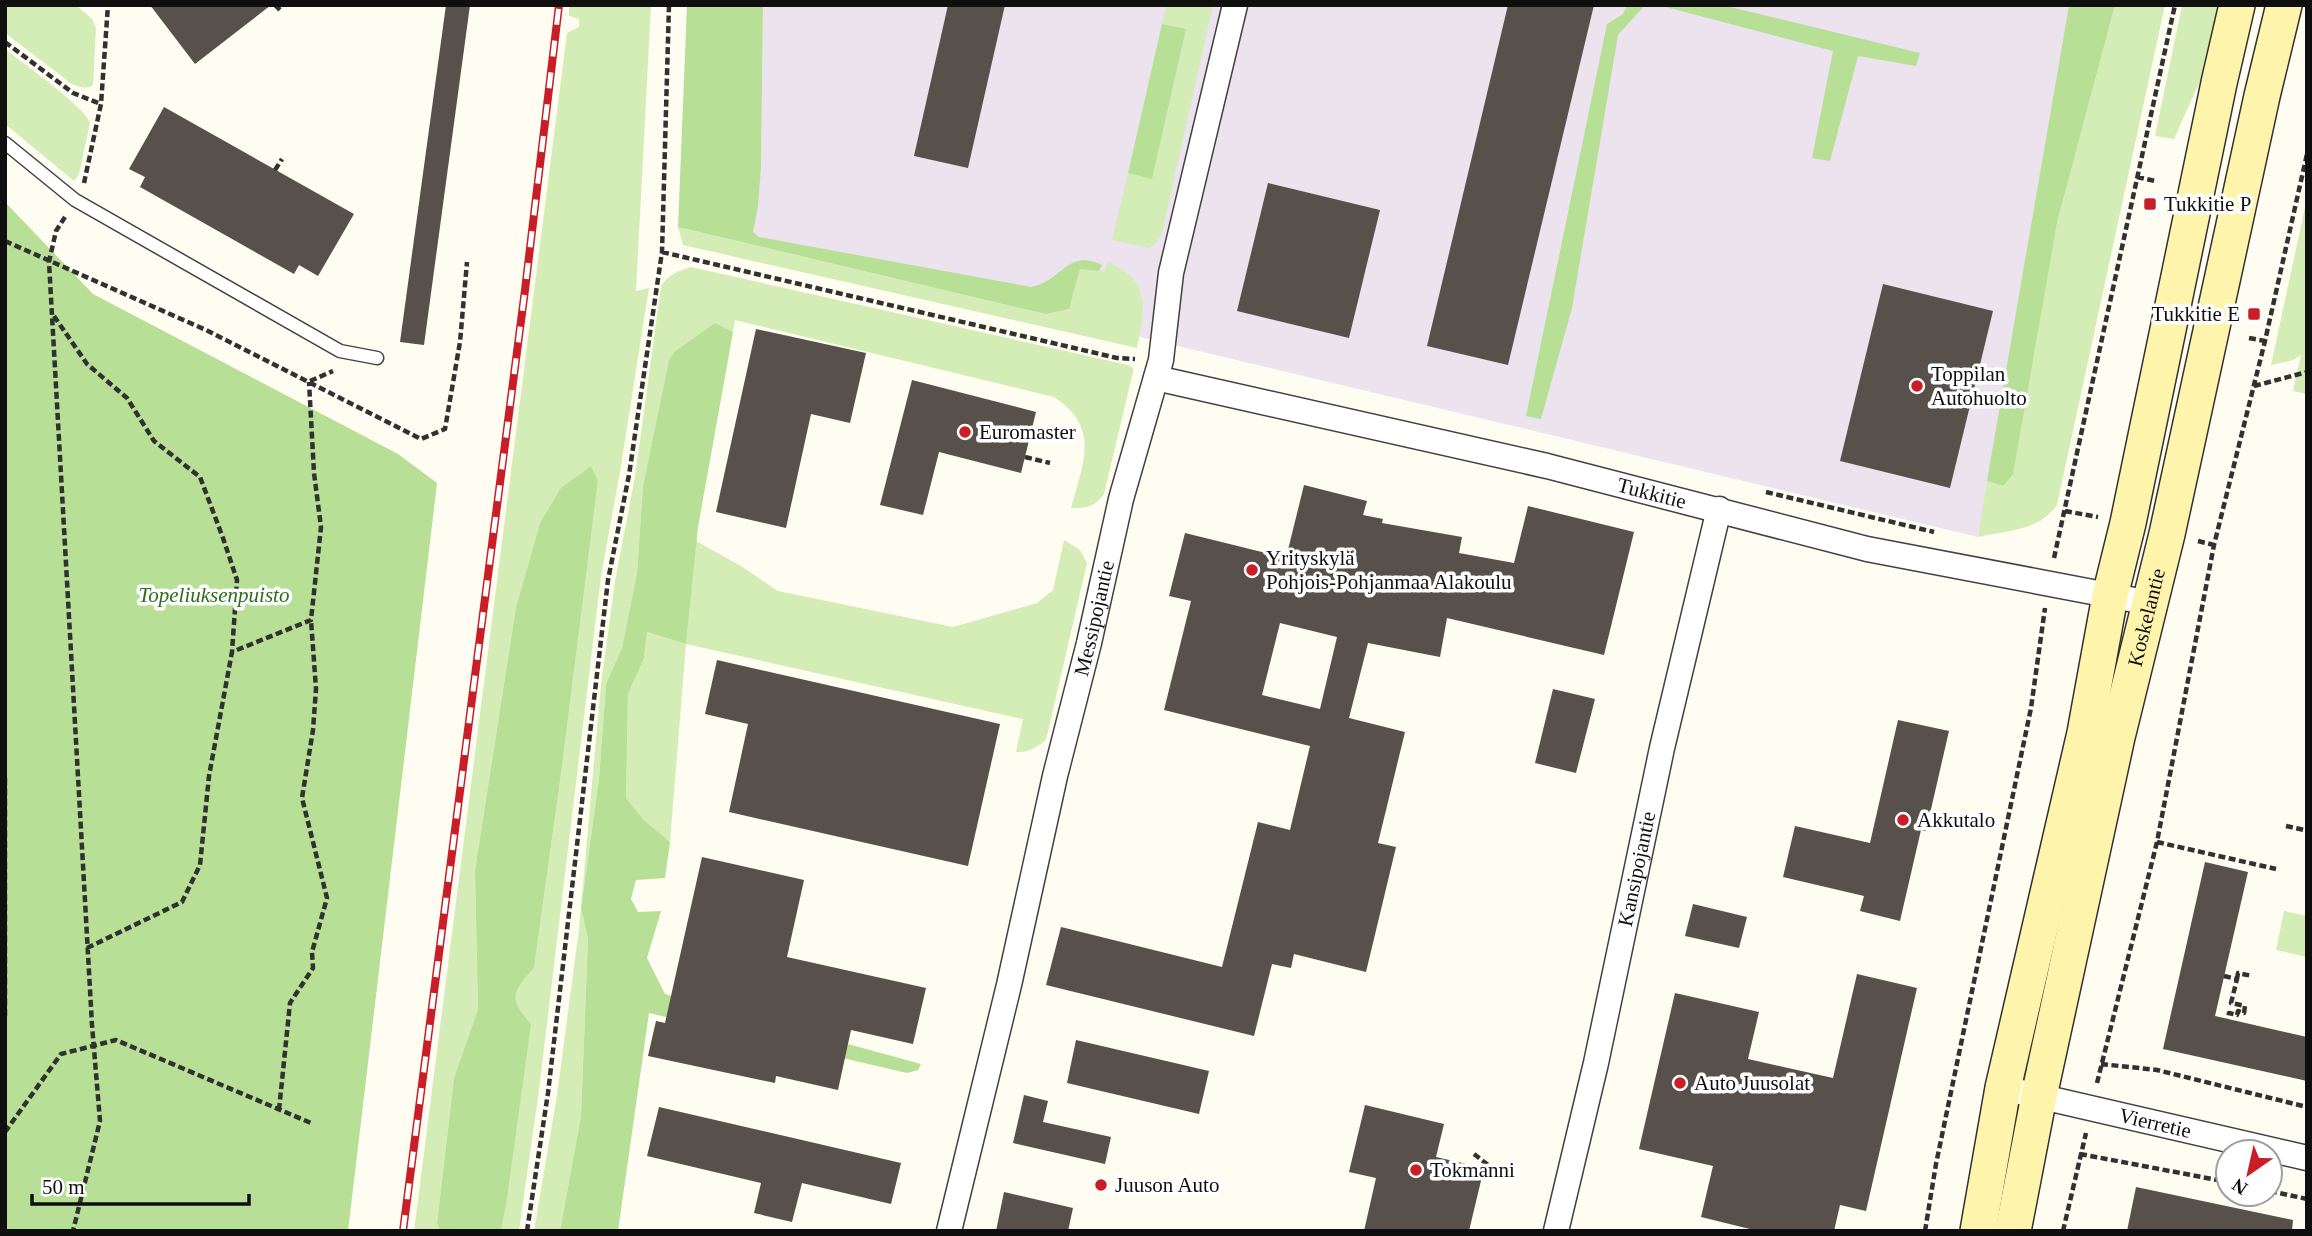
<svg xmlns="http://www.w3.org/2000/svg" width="2312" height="1236" viewBox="0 0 2312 1236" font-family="Georgia,serif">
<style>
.industrial{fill:#ece3ee}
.green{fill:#d4edb7}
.forest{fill:#b7df95}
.building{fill:#58504a;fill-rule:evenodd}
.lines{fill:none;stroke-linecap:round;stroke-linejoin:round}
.service-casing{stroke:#424242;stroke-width:15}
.minor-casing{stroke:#424242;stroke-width:27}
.secondary-casing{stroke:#313131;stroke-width:38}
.path{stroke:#313131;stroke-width:4.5;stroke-dasharray:7 3.5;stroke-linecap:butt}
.service{stroke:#fff;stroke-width:12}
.minor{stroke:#fff;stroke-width:24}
.secondary{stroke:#fff4ac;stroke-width:35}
.rail-casing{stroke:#c91d28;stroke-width:8}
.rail{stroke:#fff;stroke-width:5;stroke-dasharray:16;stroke-linecap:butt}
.poi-dot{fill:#c91d28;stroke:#fff;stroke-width:2.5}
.labels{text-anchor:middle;stroke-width:7;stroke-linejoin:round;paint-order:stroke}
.poi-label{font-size:21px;fill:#0f0f0f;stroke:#fff;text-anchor:start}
.street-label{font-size:21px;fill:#0f0f0f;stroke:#fff}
.park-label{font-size:21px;font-style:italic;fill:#2c6c1a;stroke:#fff}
</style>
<rect width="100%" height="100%" fill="#fffcf1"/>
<!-- industrial -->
<path class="industrial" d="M763 5H2069L1978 537 751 244 761 167Z"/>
<!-- green -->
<path class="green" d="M5 5H76L92 19 96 28 93 85C86 90 79 87 72 84L5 33Z
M569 5H651L636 291 649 288 620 472 601 576 539 1090 519 1231H501L506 1205 522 1015C508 991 517 986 534 968L562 767 598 481 591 467 540 523 516 607 475 870 478 1009 454 1078 437 1223 440 1231H414L567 33 579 27V19L569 16Z
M1167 5H1213L1162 233 1155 244 1149 248 1112 240 1128 173 1152 178 1186 30 1162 24Z
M2115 5H2165L2057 505C2039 531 2006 531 1978 537L1987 481 2003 486 2057 223Z
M2182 5H2226L2204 72 2174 139 2155 136Z
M5 49C21 62 87 108 90 123L79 174 74 181 5 124Z
M2307 198V394L2293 391 2301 355 2293 360 2271 365Z
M678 227 1046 314 1069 309 1080 268 1104 272 1108 261C1116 267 1129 273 1135 281 1149 302 1141 326 1137 348L683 245Z
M691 267 1128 365 1133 368V372L1104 494C1095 507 1087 508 1071 508 1083 463 1101 428 1054 397L735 320 733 332 715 324 674 352 669 361 643 486 637 573 622 648 606 684 599 779 581 908 588 939 581 1116 560 1231H534L557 1095 579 929 601 684 615 581 635 477 661 286C669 274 678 271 691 267Z
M1064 540 1080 550 1087 563 1046 740C1036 747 1029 753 1016 752L1023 719 686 644 670 842 644 820 626 798 628 694 644 658 647 632 686 644 696 541 741 566 778 591 953 627 1037 603 1053 590Z
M2284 911 2307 916V957L2276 950Z"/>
<!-- forest -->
<path class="forest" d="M687 5H763L761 167 758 206 753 232 759 237 1031 287C1063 281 1067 248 1102 265L1099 271 1080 269 1069 309 1046 314 678 227Z
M1627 5H1645L1618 35 1572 308 1541 419 1526 416 1607 24 1623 14Z
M1658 5H1722L1920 53 1916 66 1858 56 1830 161 1812 158 1833 51Z
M2069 5H2115L2057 223 2013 474 2003 486 1987 481Z
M1162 24 1186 29 1152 179 1128 173Z
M5 202 93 294 398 454 437 483 348 1231H5Z
M715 323 733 332 698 527 686 644 647 632 644 658 628 694 626 798 644 820 670 842 665 878 636 880 631 899 638 912 661 911 647 958 665 994 921 1064 918 1070 907 1073 649 1013 618 1231H560L581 1116 588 939 581 908 599 779 606 684 622 648 637 573 643 486 669 360 674 352Z
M591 466 598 481 562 767 534 968C512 992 508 998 531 1024L506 1205 501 1231H440L437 1223 454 1078 478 1009 475 870 516 607 540 523 561 488Z"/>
<!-- building -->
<path class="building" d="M150 5H271L195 64Z
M446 5H470L424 345 400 342Z
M948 5H1005L968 168 914 156Z
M1508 5H1594L1508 365 1427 346Z
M164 107 354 214 318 276 299 265 294 274 140 187 145 177 129 169Z
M1268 183 1380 210 1349 338 1237 311Z
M1883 284 1993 311 1950 488 1840 461Z
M756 329 866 353 850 423 811 414 786 528 716 512Z
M912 380 1036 412 1021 473 939 452 923 515 880 505Z
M1304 485 1367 501 1363 515 1383 519 1382 523 1462 537 1459 553 1514 563 1528 506 1634 532 1604 655 1447 618 1440 657 1368 643 1349 718 1405 732 1378 843 1396 847 1366 972 1294 954 1291 968 1272 964 1254 1036 1046 985 1061 927 1222 967 1258 822 1290 830 1310 746 1164 710 1191 601 1169 596 1185 533 1286 558ZM1280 623 1337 637 1320 709 1262 695Z
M717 660 1000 724 968 866 729 812 748 724 705 714Z
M1553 689 1595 699 1576 773 1535 763Z
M1898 720 1949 731 1926 831 1921 830 1900 921 1860 911 1864 896 1783 877 1795 826 1870 843Z
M702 857 804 880 787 957 926 988 913 1044 851 1030 838 1090 776 1076 775 1083 648 1056 656 1021 665 1023Z
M2205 862 2248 872 2215 1016 2307 1037V1081L2163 1049Z
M1693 904 1747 917 1739 948 1685 936Z
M1857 974 1917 988 1866 1211 1840 1205 1834 1231H1758L1701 1217 1713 1166 1639 1149 1675 993 1759 1012 1748 1059 1833 1078Z
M1076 1040 1209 1071 1199 1114 1067 1083Z
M1024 1095 1048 1101 1043 1122 1111 1137 1105 1164 1013 1143Z
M1365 1105 1444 1124 1436 1157 1484 1168 1469 1231H1364L1376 1178 1349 1172Z
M659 1107 901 1163 891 1204 802 1183 792 1222 754 1213 761 1183 647 1156Z
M2136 1187 2293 1220 2292 1231H2127Z
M1004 1192 1073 1208 1068 1231H996Z"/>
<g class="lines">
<!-- service casing -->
<g class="service-casing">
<path id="service" d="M5 143 75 200 340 351 377 358"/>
</g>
<!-- minor casing -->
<g class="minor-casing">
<g id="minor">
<path id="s1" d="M1156 378 1547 466 1867 549 2150 603"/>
<path id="s2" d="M2003 1088 2307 1158"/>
<path id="s3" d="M949 1231 1009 985 1055 776 1089 643 1121 499 1161 360 1171 273 1235 5"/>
<path id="s4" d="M1556 1231 1596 1063 1662 748 1719 509"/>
</g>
</g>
<!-- secondary casing -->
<g class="secondary-casing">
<g id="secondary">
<path d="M1978 1231 2003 1088 2085 733 2110 596 2128 523 2219 83 2237 5"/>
<path id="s5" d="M2013 1231 2039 1096 2117 737 2167 534 2262 96 2284 5"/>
</g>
</g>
<!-- path -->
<path class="path" d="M275 5 281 11
M5 42 73 93 101 104
M275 170 282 159
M2137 177 2155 181
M84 183 101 104 108 5
M65 217 56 231 49 262 92 1025 100 1121 73 1231
M5 241 206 330 421 439 445 429 460 342 467 262
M662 252 1117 358 1135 359
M54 316 87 364 127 398 154 441 200 477 223 538 237 580 232 652
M2249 338 2265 341
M310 381 333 371
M2254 386 2307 372
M1025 457 1050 463
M1766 492 1934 532
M2065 511 2098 517
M2198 541 2214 545
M2054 558 2175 5
M5 778V1016
M2286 826 2304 830
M2157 842 2276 869
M87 948 182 902 200 865 209 776 232 652 311 620 321 527 314 473 309 382
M2224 976 2237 979 2231 1003 2245 1006 2244 1013 2238 1011 2237 1015 2229 1013 2228 1019
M2237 979 2238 973 2252 976
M2101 1064 2157 1070 2307 1107
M2097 1083 2157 842 2214 545 2265 341 2307 154
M279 1110 290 1003 313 968 312 952 327 898 302 798 313 730 316 689 311 620
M5 1132 61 1054 116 1040 311 1123
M1474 1154 1506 1179
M2080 1154 2228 1182
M2270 1191 2307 1199
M527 1231 548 1093 608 580 629 475 662 252 669 5
M1925 1231 1936 1164 2031 708 2045 608
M2063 1231 2086 1133"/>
<!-- service -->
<use href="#service" class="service"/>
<!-- minor -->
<use href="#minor" class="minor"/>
<!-- secondary -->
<use href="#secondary" class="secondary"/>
<!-- rail casing -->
<g class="rail-casing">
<path id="rail" d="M403 1231 525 290 559 5"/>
</g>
<!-- rail -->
<use href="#rail" class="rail"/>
</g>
<!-- markers -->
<g class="poi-dot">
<rect x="2143" y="197" width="14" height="14" rx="3.5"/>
<rect x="2247" y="307" width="14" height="14" rx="3.5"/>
<circle cx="1917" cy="386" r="7"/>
<circle cx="965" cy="432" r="7"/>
<circle cx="1252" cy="570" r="7"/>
<circle cx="1903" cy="820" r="7"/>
<circle cx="1680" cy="1083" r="7"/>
<circle cx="1416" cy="1170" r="7"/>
<circle cx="1101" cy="1185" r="7"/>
</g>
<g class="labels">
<!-- poi labels -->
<g class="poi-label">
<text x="2164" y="211">Tukkitie P</text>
<text x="2240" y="321" text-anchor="end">Tukkitie E</text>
<text x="1931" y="381">Toppilan<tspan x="1931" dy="24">Autohuolto</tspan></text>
<text x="979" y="439">Euromaster</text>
<text x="1266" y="565">Yrityskylä<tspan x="1266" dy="24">Pohjois-Pohjanmaa Alakoulu</tspan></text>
<text x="1917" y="827">Akkutalo</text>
<text x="1694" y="1090">Auto Juusolat</text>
<text x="1430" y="1177">Tokmanni</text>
<text x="1115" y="1192">Juuson Auto</text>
</g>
<!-- street labels -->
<g class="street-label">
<text dy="7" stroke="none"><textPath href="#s1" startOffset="509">Tukkitie</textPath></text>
<text dy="7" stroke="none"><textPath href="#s3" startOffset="630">Messipojantie</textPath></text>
<text dy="7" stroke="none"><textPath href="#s5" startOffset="628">Koskelantie</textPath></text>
<text dy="7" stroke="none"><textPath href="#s4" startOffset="371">Kansipojantie</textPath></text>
<text dy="7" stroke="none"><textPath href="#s2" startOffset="156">Vierretie</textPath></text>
</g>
<!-- park labels -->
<g class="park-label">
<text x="214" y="602">Topeliuksenpuisto</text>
</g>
</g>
<!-- border -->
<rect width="2312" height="1236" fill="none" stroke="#0f0f0f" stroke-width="14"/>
<!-- north arrow -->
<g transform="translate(2249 1173) rotate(214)"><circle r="33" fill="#ffffff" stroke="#9f9f9f" stroke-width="2"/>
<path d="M0-5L12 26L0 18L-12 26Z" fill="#c91d28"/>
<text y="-10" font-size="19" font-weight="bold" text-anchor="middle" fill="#0f0f0f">N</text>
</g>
<!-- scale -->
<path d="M32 1194v10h217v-10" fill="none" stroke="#0f0f0f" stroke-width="3.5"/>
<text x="42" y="1194" font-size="21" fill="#0f0f0f" stroke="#ffffff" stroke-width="5" paint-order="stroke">50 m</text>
</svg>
